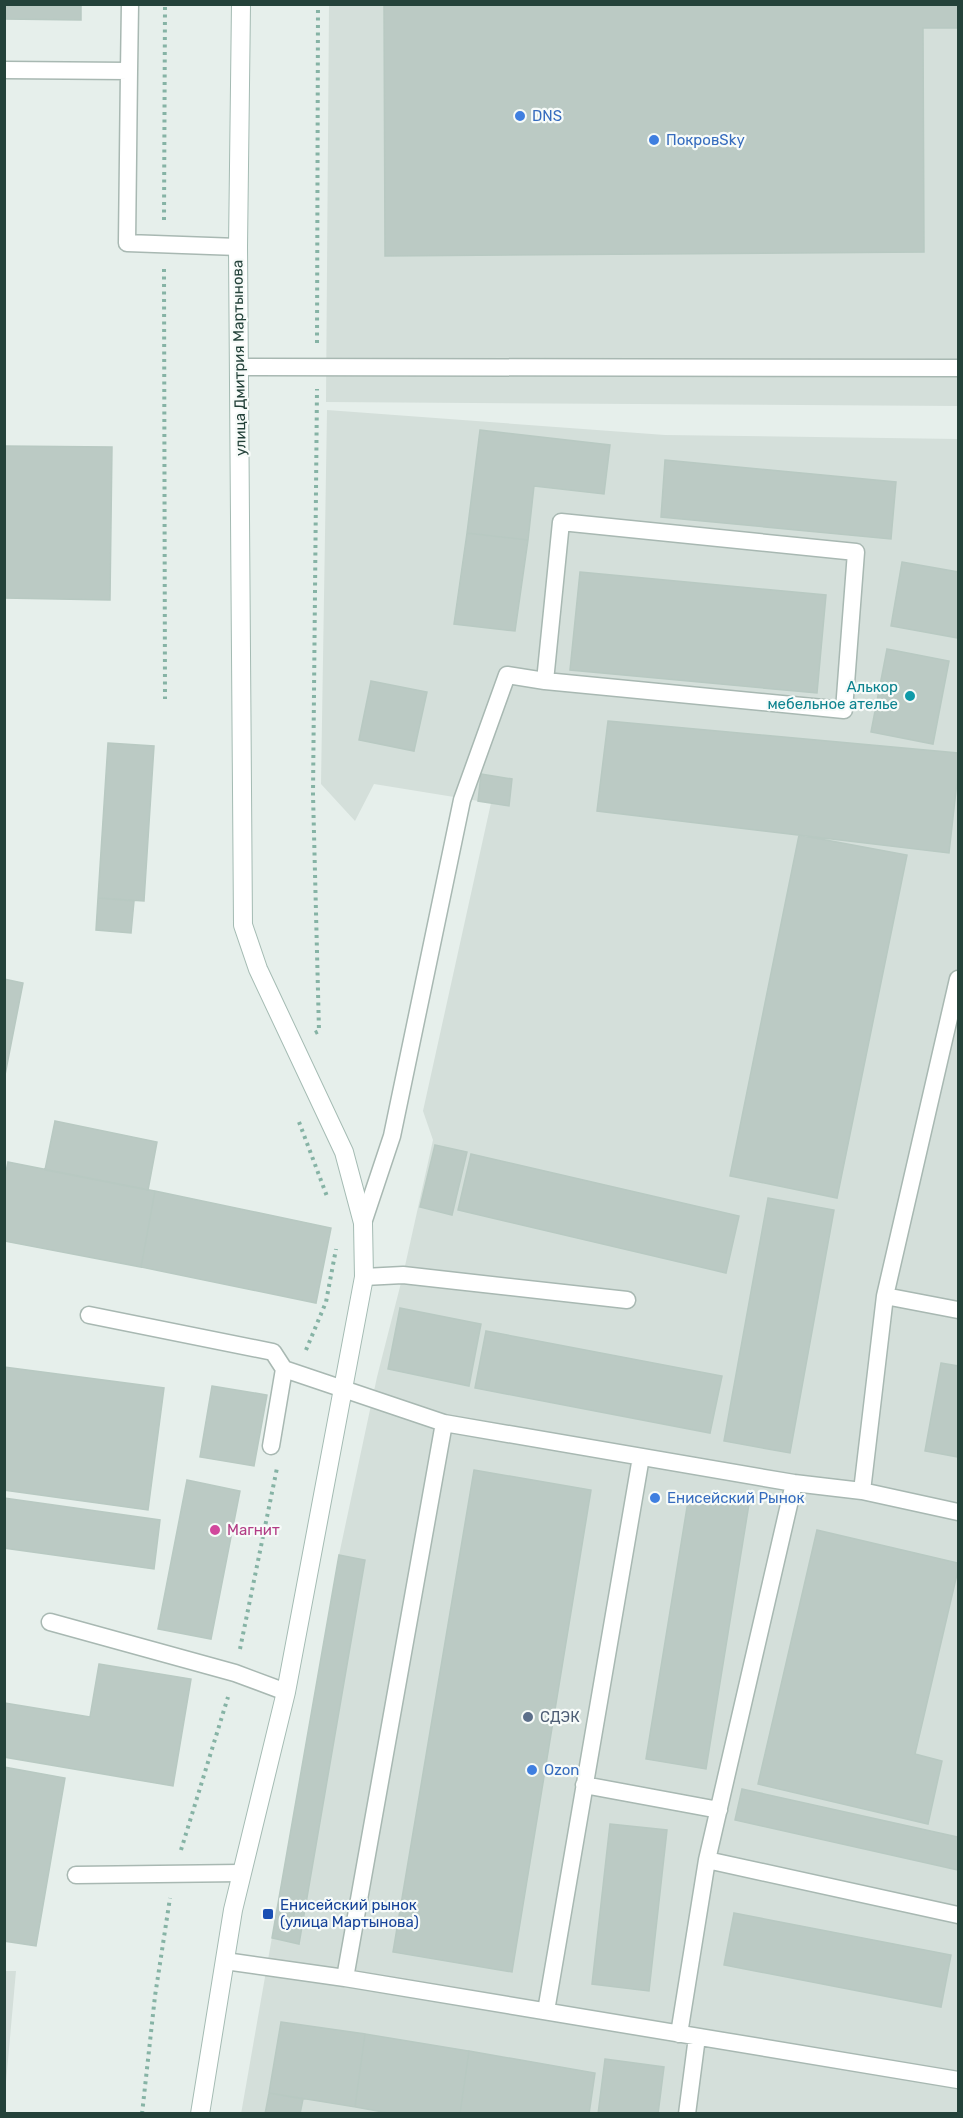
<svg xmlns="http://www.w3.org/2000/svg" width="963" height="2118" viewBox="0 0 963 2118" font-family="Rubik,sans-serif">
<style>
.built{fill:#d4dfda}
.building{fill:#bbcac4;stroke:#b8c9c2;stroke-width:1.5}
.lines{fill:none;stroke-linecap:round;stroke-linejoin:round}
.lane-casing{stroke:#a8b8b2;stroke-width:19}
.secondary-casing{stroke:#a4bbb3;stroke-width:20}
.path{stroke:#86b3a5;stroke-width:4;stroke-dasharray:3 4.5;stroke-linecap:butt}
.lane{stroke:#fff;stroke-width:16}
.secondary{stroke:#fff;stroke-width:18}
.shop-dot{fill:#3f7fe0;stroke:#f7fbf9;stroke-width:2}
.culture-dot{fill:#0f9aa8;stroke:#f7fbf9;stroke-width:2}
.hotel-dot{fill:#d1479c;stroke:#f7fbf9;stroke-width:2}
.service-dot{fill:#5c6f8a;stroke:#f7fbf9;stroke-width:2}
.transit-dot{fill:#1a4fb4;stroke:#f7fbf9;stroke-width:2}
.labels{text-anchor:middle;stroke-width:4.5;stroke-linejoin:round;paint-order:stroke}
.shop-label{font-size:15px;fill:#366cbe;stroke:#f7fbf9;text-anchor:start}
.street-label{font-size:15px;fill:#24423a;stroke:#f7fbf9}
.culture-label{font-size:15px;fill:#0d838f;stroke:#f7fbf9;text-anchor:end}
.hotel-label{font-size:15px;fill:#b23c85;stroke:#f7fbf9;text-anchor:start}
.service-label{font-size:15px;fill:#4e5e75;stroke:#f7fbf9;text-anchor:start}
.transit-label{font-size:15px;fill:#164399;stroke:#f7fbf9;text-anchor:start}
</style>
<rect width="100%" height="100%" fill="#e6efeb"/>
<!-- built -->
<path class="built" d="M329 5H958V406L326 402Z
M327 410 665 435 958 439V2113L241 2114 339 1555 377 1377 403 1275 433 1140 423 1111 491 803 374 784 355 821 321 784Z
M5 1971H16L5 2093 4 1971Z"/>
<!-- building -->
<path class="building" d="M4 4H81V20L4 19Z
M384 4H958V28H923L924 252 385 256Z
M480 430 610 445 604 494 534 486 528 540 467 533Z
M4 446 112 447 110 600 4 598Z
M665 460 896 482 891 539 661 517Z
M467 533 528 540 515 631 454 624Z
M902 562 958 572V638L891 626Z
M580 572 826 595 817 693 570 670Z
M887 649 949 661 933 744 871 732Z
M371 681 427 692 414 751 359 740Z
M608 721 958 753V773L949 853 597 811Z
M108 743 154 746 144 901 98 898Z
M481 774 512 779 509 806 478 801Z
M799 835 907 855 837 1198 730 1176Z
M98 898 134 901 131 933 96 930Z
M4 979 23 983 4 1080Z
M55 1121 157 1142 148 1190 45 1170Z
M435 1145 467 1152 452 1215 420 1207Z
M471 1154 739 1216 726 1273 458 1210Z
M8 1162 155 1191 141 1267 4 1241V1182Z
M155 1191 331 1228 316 1303 141 1267Z
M768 1198 834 1210 790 1453 724 1441Z
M400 1308 481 1324 469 1386 388 1369Z
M486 1331 722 1376 710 1433 475 1388Z
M941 1363 958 1366V1457L925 1451Z
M4 1367 164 1388 148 1510 4 1490Z
M212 1386 267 1395 254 1466 200 1457Z
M474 1470 591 1490 512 1972 393 1952Z
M187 1480 240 1491 211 1639 158 1629Z
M689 1495 749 1504 706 1769 646 1759Z
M4 1498 160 1520 154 1569 4 1548Z
M817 1530 958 1563V1570L915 1754 942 1761 928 1824 758 1784Z
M339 1555 365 1560 299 1944 272 1938Z
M99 1664 191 1679 173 1786 4 1757V1703L90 1717Z
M4 1767 65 1778 36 1946 4 1941Z
M742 1789 958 1837V1870L735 1820Z
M610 1824 667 1830 649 1991 592 1984Z
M734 1913 951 1955 941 2007 724 1965Z
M281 2022 365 2034 355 2107 269 2093Z
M365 2034 469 2051 460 2114H394L355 2107Z
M469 2051 595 2073 589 2114H460Z
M605 2059 664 2067 658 2114H598Z
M269 2093 303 2099 300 2114H265Z"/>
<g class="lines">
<!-- lane casing -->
<g class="lane-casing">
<path id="lane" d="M4 70 129 71 127 243 238 247
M129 71 130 4
M239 367 958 368
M363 1223 392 1136 462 800 507 675 545 681 561 522 856 552 844 710 545 681
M364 1277 403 1275 627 1300
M885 1296 958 1310
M89 1315 273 1352 284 1369 444 1423 794 1483 862 1491 958 1512
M444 1423 345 1978 958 2080
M271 1446 284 1369
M862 1491 885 1296 958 979
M50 1622 235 1673 286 1692
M584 1785 719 1810
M707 1860 958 1915
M76 1875 241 1873
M225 1961 345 1978
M546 2011 641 1457
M679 2034 707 1860 794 1483
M687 2114 697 2037"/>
</g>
<!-- secondary casing -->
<g class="secondary-casing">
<path id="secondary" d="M200 2114 233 1910 286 1692 364 1277 363 1223 344 1152 258 969 243 925 238 247 241 4"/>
</g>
<!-- path -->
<path class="path" d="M164 220 165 4
M164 269 165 699
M317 343 318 4
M315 1033 319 1031 313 794 317 389
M299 1122 328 1199
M306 1350 326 1302 336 1249
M240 1649 277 1468
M181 1850 228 1697
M142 2114 155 1996 170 1898"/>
<!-- lane -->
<use href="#lane" class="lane"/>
<!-- secondary -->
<use href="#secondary" class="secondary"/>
</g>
<!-- markers -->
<g class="shop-dot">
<circle cx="520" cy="116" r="6"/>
<circle cx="654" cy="140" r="6"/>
<circle cx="655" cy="1498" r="6"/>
<circle cx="532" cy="1770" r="6"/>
</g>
<circle class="culture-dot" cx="910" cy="696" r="6"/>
<circle class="hotel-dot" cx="215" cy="1530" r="6"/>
<circle class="service-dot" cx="528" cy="1717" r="6"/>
<rect class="transit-dot" x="262" y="1908" width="12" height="12" rx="3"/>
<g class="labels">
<!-- shop labels -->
<g class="shop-label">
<text x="532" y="121">DNS</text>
<text x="666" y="145">ПокровSky</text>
<text x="667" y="1503">Енисейский Рынок</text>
<text x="544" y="1775">Ozon</text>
</g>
<!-- street labels -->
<g class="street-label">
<text transform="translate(239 358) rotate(-91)" y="5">улица Дмитрия Мартынова</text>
</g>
<!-- culture labels -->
<g class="culture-label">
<text x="898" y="692">Алькор<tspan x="898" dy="17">мебельное ателье</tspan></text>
</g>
<!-- hotel labels -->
<g class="hotel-label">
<text x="227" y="1535">Магнит</text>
</g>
<!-- service labels -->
<g class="service-label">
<text x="540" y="1722">СДЭК</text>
</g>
<!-- transit labels -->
<g class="transit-label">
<text x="280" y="1910">Енисейский рынок<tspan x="280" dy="17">(улица Мартынова)</tspan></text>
</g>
</g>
<!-- border -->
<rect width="963" height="2118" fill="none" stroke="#24423a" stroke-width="12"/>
</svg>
